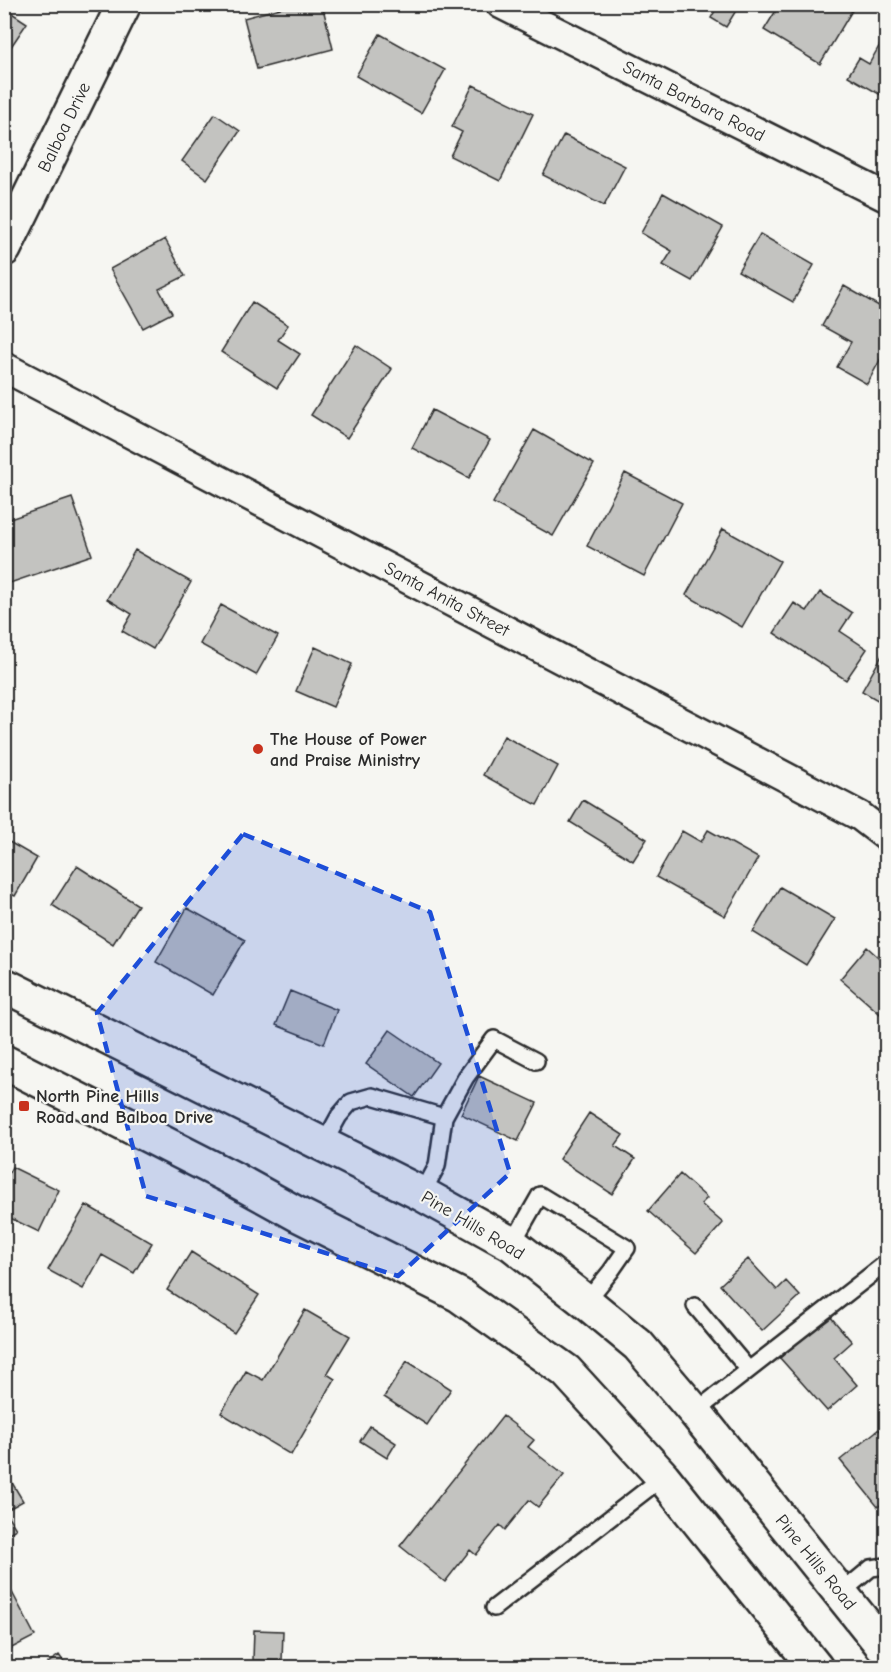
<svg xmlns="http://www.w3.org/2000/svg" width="891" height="1672" viewBox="0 0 891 1672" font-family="'Comic Neue',sans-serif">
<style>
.building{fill:#c3c3c0;stroke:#2b2b2b;stroke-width:1.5}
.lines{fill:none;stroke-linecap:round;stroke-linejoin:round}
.service-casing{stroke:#2b2b2b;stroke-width:20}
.minor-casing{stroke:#2b2b2b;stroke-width:33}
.tertiary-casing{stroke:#2b2b2b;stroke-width:38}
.secondary-casing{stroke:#2b2b2b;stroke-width:38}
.service{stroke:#f6f6f2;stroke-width:15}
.minor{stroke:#f6f6f2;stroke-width:28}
.tertiary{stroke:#f6f6f2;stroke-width:33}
.secondary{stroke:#f6f6f2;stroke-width:33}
.marked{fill:#1d4ed8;fill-opacity:0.2;stroke:#1d4ed8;stroke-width:4.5;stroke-dasharray:12 8;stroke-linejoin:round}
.poi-dot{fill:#c8321e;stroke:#f6f6f2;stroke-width:2}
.labels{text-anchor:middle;stroke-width:4.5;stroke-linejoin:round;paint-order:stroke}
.street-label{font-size:18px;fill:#2b2b2b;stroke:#f6f6f2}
.poi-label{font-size:18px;font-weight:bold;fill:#2b2b2b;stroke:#f6f6f2;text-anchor:start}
</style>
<rect width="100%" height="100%" fill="#f6f6f2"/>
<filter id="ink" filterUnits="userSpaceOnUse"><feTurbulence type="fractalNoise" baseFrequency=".0167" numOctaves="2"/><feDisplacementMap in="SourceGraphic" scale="12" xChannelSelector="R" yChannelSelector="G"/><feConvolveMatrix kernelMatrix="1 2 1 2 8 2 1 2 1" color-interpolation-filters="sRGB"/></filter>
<g filter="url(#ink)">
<!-- building -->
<path class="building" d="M295 4H322L333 49 257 69 244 18Z
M704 4H740L726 27 711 18 715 11Z
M780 4H856L820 64 764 30Z
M4 8 27 23 4 57Z
M380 34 445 70 421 113 356 76Z
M881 43 886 46V98L848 76 859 58 869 64Z
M473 85 533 114 500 181 450 156 462 132 452 127Z
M215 114 240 131 207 179 182 161Z
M564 135 625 166 604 206 543 175Z
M663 193 723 227 692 281 663 265 672 251 641 233Z
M760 234 814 265 793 302 738 271Z
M165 239 185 276 159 289 172 313 143 328 110 269Z
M844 286 886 310V349L867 384 837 367 851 342 822 326Z
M252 302 288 325 278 340 300 354 277 388 221 352Z
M356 345 392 369 347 438 311 415Z
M432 410 490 440 469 478 412 448Z
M534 430 594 464 553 536 493 503Z
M625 473 682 503 644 576 587 546Z
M72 498 92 555 4 585V521Z
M723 529 780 561 742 627 686 595Z
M135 550 191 582 153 649 122 631 132 614 107 599Z
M820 592 852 613 840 631 867 649 846 680 774 633 794 603 807 611Z
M221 605 278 636 256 675 200 644Z
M315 647 352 664 333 707 296 691Z
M884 652 886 654V705L862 691Z
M504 736 558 766 537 805 483 775Z
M583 800 647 839 633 861 570 822Z
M708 830 758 858 725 916 656 877 682 831 701 842Z
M4 839 37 858 15 896 4 891Z
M77 866 138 905 113 944 52 905Z
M780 887 835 919 806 965 753 932Z
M187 908 245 940 213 995 156 962Z
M867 947 886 964V1019L840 979Z
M290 991 337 1010 324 1044 276 1025Z
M390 1030 438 1063 414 1097 366 1064Z
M479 1076 537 1103 518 1141 461 1114Z
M589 1113 623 1135 615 1146 635 1159 612 1194 559 1159Z
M12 1167 59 1190 39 1232 4 1215V1182Z
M680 1174 707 1198 701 1204 723 1223 696 1253 648 1211Z
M86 1205 152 1243 134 1273 102 1255 83 1289 48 1270Z
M191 1252 259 1295 234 1333 167 1290Z
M748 1259 777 1290 786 1281 800 1296 762 1331 720 1285Z
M305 1310 350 1336 327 1374 335 1379 291 1455 221 1413 246 1371 263 1380Z
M829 1315 852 1342 834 1358 857 1385 827 1411 780 1358Z
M407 1361 451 1389 427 1425 384 1397Z
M503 1416 534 1440 528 1447 564 1475 538 1507 529 1500 505 1530 500 1525 476 1555 470 1550 445 1582 400 1546Z
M370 1426 396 1443 387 1458 360 1441Z
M879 1429 886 1438V1500L878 1507 840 1460Z
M5 1471 23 1501 5 1511 16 1529 4 1536Z
M4 1577 35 1636 4 1652Z
M254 1630 283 1631 282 1661 253 1660Z
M59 1655 68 1668H41Z"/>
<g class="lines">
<!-- service casing -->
<g class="service-casing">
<path id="service" d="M444 1117 466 1077 494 1039 536 1061
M323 1145 339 1116 351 1102 372 1096 444 1117 437 1166 422 1194
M512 1244 540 1195 627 1248 611 1271 586 1302
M695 1306 748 1369
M695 1412 886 1263
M841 1593 871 1568 886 1566
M494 1608 663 1477"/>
</g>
<!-- minor casing -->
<g class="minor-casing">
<path id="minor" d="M501 4 886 197
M4 367 860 816 886 836"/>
</g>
<!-- tertiary casing -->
<g class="tertiary-casing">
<path id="tertiary" d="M4 249 124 4"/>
</g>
<!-- secondary casing -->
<g class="secondary-casing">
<path id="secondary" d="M4 985 422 1194 512 1244 586 1302 638 1345 695 1412 886 1650
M4 1062 232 1178 299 1215 459 1295 566 1371 663 1477 816 1668"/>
</g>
<!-- service -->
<use href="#service" class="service"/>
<!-- minor -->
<use href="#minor" class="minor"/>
<!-- tertiary -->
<use href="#tertiary" class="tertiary"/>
<!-- secondary -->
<use href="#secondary" class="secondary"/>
</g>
</g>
<!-- marked area -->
<path class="marked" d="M243 834 430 912 510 1173 398 1276 146 1196 97 1013Z"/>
<!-- markers -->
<g class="poi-dot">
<circle cx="258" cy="749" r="6"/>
<rect x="18" y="1100" width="12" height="12" rx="3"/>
</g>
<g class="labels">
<!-- street labels -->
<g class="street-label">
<text transform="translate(694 101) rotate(27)" y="6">Santa Barbara Road</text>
<text transform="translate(64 127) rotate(-64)" y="6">Balboa Drive</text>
<text transform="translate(447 599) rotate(28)" y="6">Santa Anita Street</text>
<text transform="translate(473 1225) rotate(31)" y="6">Pine Hills Road</text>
<text transform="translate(816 1562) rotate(51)" y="6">Pine Hills Road</text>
</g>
<!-- poi labels -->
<g class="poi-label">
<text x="270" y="745">The House of Power<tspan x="270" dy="21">and Praise Ministry</tspan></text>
<text x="36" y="1102">North Pine Hills<tspan x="36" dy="21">Road and Balboa Drive</tspan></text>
</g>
</g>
<!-- margin -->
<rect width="891" height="1672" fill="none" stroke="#f6f6f2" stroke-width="24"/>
<rect x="12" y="12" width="867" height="1648" fill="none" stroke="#2b2b2b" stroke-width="2" filter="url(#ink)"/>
</svg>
